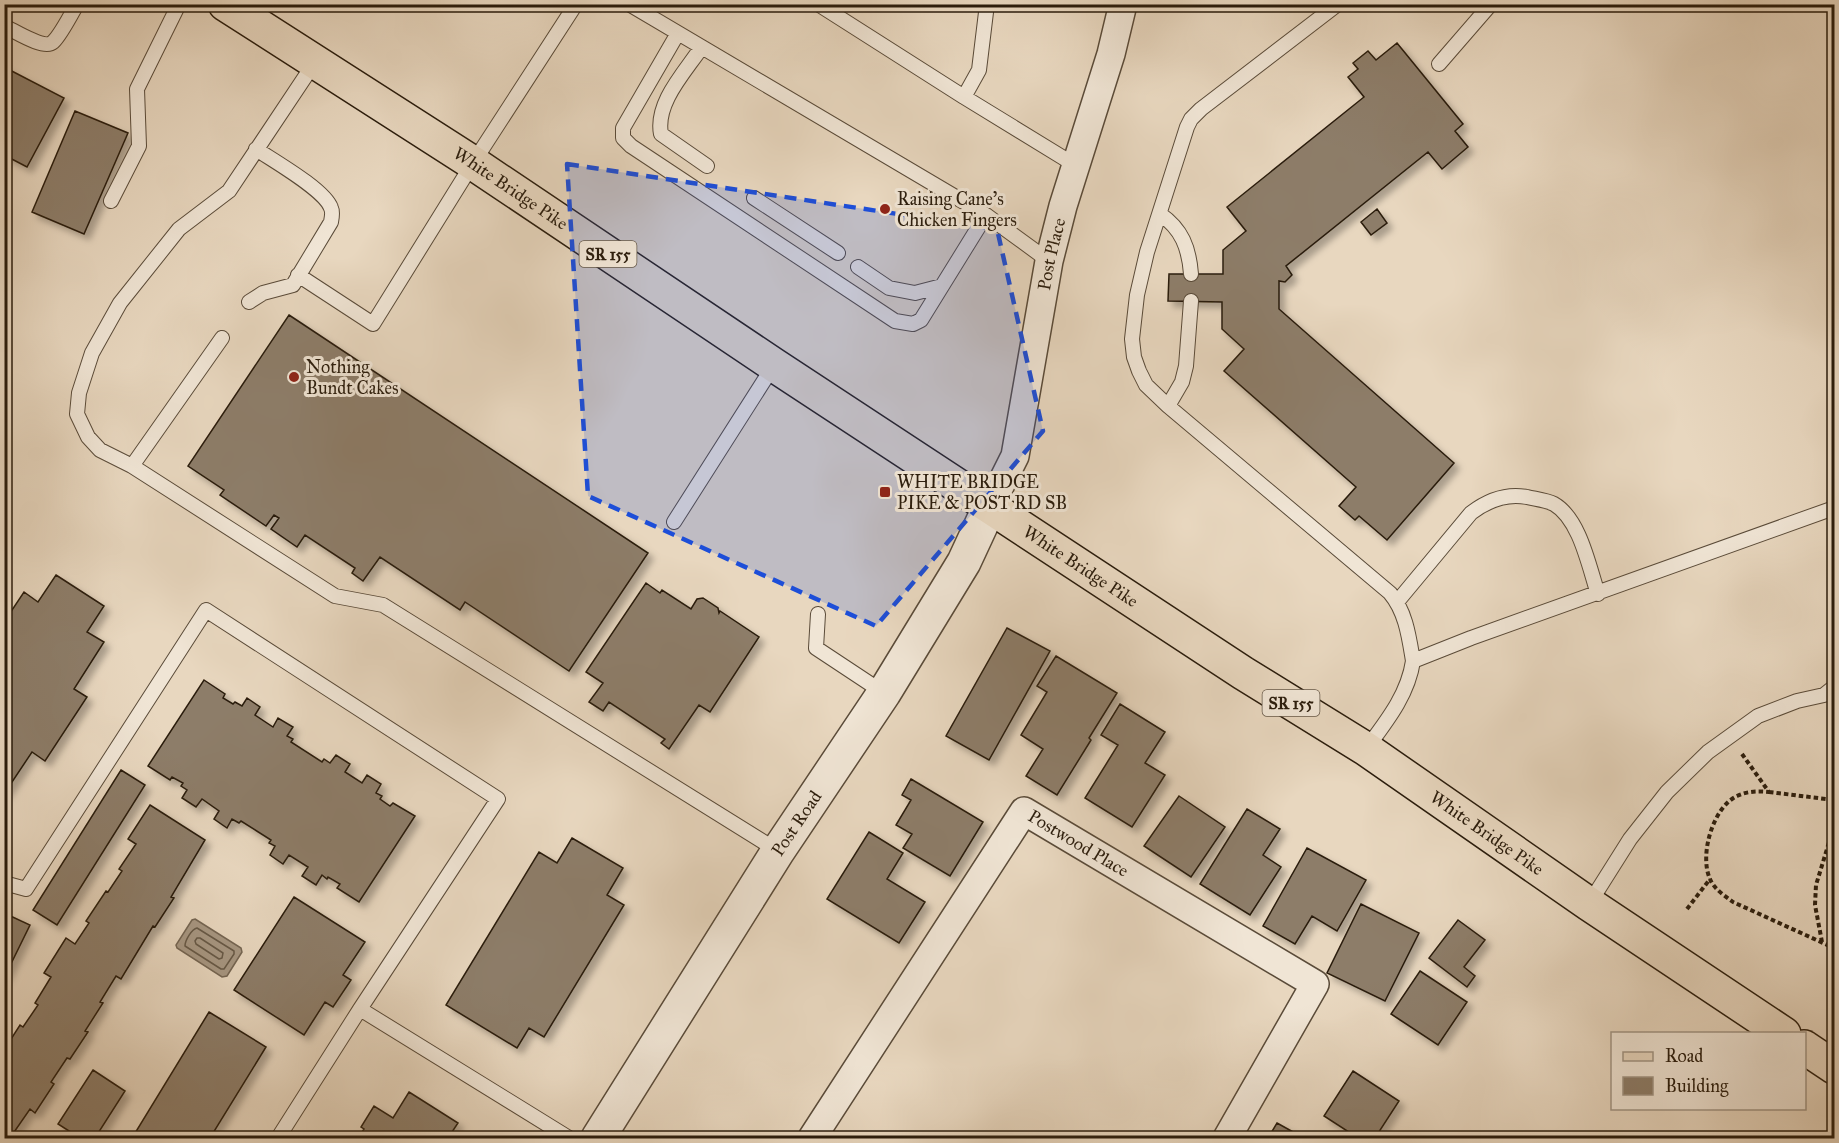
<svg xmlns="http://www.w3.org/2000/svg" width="1839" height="1143" viewBox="0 0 1839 1143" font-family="'IM FELL Great Primer',serif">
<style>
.water{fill:#a79782;stroke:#756653;stroke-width:1.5}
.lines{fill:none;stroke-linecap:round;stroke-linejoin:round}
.shore{stroke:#685a47;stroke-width:1.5}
.building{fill:#8d7d69;stroke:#2a1c0c;stroke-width:1.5;filter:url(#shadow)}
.service-casing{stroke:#5a4b39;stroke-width:16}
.minor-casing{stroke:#5a4b39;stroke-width:30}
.tertiary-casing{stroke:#5a4b39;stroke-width:36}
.primary-casing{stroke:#2a1c0c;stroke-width:36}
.path{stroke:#2a1c0c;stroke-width:4;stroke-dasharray:4.5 3;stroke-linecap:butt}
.service{stroke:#f0e5d5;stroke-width:14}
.minor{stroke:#f0e5d5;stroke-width:27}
.tertiary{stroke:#f0e5d5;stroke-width:33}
.primary{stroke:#e8d7bf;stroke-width:33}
.marked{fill:#1d4ed8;fill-opacity:0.2;stroke:#1d4ed8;stroke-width:4.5;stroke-dasharray:12 8;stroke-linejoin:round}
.poi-dot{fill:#8f2418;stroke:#f0e5d5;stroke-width:2}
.labels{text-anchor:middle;stroke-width:6;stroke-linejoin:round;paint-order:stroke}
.shield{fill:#f0e5d5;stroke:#655848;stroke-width:1.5}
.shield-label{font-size:16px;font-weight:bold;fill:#2a1c0c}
.street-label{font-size:18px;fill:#2a1c0c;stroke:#f0e5d5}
.poi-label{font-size:18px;fill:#2a1c0c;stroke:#f0e5d5;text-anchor:start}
</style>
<defs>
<filter id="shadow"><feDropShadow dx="5.5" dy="5.5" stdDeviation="3" flood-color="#0004"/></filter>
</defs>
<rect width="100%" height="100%" fill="#e8d7bf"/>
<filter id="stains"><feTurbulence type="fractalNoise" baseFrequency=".00333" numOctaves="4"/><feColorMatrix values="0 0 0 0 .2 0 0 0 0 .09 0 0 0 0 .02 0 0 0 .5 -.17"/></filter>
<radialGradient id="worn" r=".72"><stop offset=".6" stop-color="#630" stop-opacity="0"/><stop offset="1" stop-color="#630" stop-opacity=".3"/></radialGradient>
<!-- water -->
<path class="water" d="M195 919 241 948 242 952 227 976 222 977 177 948 176 945 192 920Z"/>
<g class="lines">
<!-- shore -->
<path class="shore" d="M197 928 234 951V954L224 969H221L185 946C185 940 192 929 197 928Z
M197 938H200L223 953 222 958 219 959 196 944 195 941Z"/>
</g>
<!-- building -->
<path class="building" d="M1397 43 1463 124 1455 131 1468 147 1442 169 1428 152 1286 266 1292 275 1285 282 1279 281V309L1454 463 1387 540 1359 516 1355 520 1339 506 1356 487 1224 371 1244 349 1222 329V302L1168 301 1169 274H1223V250L1246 231 1227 207 1364 97 1348 77 1358 69 1353 63 1368 51 1376 60Z
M4 67 64 98 27 167 4 155Z
M75 111 128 133 84 234 32 212Z
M1377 209 1387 223 1371 235 1361 222Z
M289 315 648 553 569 671 465 602 460 610 380 557 363 581 352 573 355 568 305 535 297 547 271 529 279 518 274 515 266 526 220 495 224 490 188 466Z
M56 575 104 606 87 632 104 642 74 689 87 697 45 761 32 752 4 794V622L24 592 38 602Z
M646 583 660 593 662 590 691 609 697 599 703 598 718 608 719 613 720 611 759 637 710 712 699 705 669 749 661 743 665 739 609 702 603 711 589 702 603 683 586 672Z
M1007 628 1050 651 989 760 946 736Z
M1056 656 1117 693 1089 738 1091 740 1057 795 1026 776 1043 749 1021 735 1047 692 1037 686Z
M204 680 225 694 223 698 233 704 235 702 242 706 247 698 260 707 255 715 273 727 278 718 293 727 287 736 293 739 291 742 322 762 324 759 330 763 336 755 350 764 345 772 362 783 367 775 381 784 376 793 382 796 380 799 390 806 393 803 415 816 359 902 337 888 340 884 328 877 327 879 322 875 316 885 302 876 308 867 289 855 283 864 270 855 275 846 269 843 271 840 241 821 239 823 232 819 227 828 214 819 219 811 202 799 196 807 182 798 187 790 181 786 183 783 172 777 170 780 148 766Z
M1120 704 1165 732 1145 763 1165 775 1132 827 1085 798 1118 745 1101 735Z
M121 770 145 785 57 925 33 910Z
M911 779 983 822 950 876 903 848 912 834 896 825 911 800 902 795Z
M1179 796 1225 827 1191 877 1144 846Z
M150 805 205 840 171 897 174 898 155 927 153 926 121 979 116 976 100 1002 103 1003 85 1031 88 1032 70 1059 67 1058 51 1082 54 1084 35 1113 30 1109 10 1138 4 1135V1050L20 1025 23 1027 38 1005 35 1003 51 977 44 973 66 938 75 944 89 923 86 921 106 891 108 892 122 871 119 869 136 844 128 839Z
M1247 809 1280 829 1263 855 1281 867 1250 915 1200 884Z
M869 832 903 853 887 879 925 902 899 943 827 899Z
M572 838 623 868 607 895 624 905 544 1037 529 1028 517 1048 446 1005 539 852 557 863Z
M1307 848 1366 880 1337 931 1312 916 1295 944 1263 926Z
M294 897 365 942 343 975 351 980 333 1007 325 1002 304 1035 234 990Z
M1361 904 1419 933 1385 1001 1327 973Z
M4 913 30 925 4 978Z
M1458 920 1485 940 1464 967 1475 976 1467 987 1429 958Z
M1420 971 1467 1002 1438 1045 1391 1014Z
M209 1012 266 1047 210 1138H132Z
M93 1070 125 1091 95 1138H80L58 1124Z
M1353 1071 1399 1101 1375 1138H1358L1324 1116Z
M409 1092 458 1123 448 1138H358L364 1129 361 1127 374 1106 393 1118Z
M1277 1123 1304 1138H1268Z"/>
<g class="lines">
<!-- service casing -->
<g class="service-casing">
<path id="service" d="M629 4 986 215 1049 261
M818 4 964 97
M987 4 979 70 964 97 1075 165
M1338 4 1201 109 1191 119 1187 127 1147 252 1137 295 1132 339 1134 357 1139 371 1146 385 1168 406 1390 593C1406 612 1409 637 1413 661
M4 26C15 31 44 50 53 42 60 36 72 13 77 4
M678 33 623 128V138L631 146 895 321 913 324 921 320 986 215
M701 48C685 72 655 103 661 134L707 166
M1439 64 1491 4
M754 198 838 253
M111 201 139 146 137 89 179 4
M1160 214C1182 229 1189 248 1191 274
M858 267 889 288 915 293 942 286
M298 275 373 324 473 163 576 4
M249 302 263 293 293 285 331 222C332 217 333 212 331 208 325 190 274 161 256 149
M222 338 132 466 100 450 88 437 77 414 79 393 92 353 120 303 179 229 229 191 315 62
M1168 406 1182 382 1186 366 1191 301
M132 466 335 596 383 605 778 851
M674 522 774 365
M1397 602 1471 513C1488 500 1506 493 1527 497 1535 499 1546 500 1554 504 1580 519 1589 567 1598 594
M818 614 816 648 884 693
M1366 749C1386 722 1408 695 1413 661L1471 638 1834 508
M4 883 26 889 206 610 498 799 360 1009 278 1138
M1589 904 1630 839 1667 792 1708 752 1758 716 1797 701 1824 695 1834 687
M360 1009 569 1138"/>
</g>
<!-- minor casing -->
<g class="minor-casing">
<g id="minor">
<path id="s1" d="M990 506 1015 456 1049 261 1063 206 1111 54 1123 4"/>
<path id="s2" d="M812 1138 1024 811 1315 984 1227 1138"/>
</g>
</g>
<!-- tertiary casing -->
<g class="tertiary-casing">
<g id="tertiary">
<path id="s3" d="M598 1138 778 851 884 693 964 562 990 506"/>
</g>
</g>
<!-- primary casing -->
<g class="primary-casing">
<g id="primary">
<path id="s4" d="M225 4 473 163 774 365 1243 673 1366 749 1589 904 1784 1034"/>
<path d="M1804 1047 1834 1067"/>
</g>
</g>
<!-- path -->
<path class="path" d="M1742 754 1769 792C1758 791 1747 791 1737 796 1713 807 1699 855 1710 879 1714 889 1725 896 1733 902L1834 948
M1769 792 1834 800
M1687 909 1710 879
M1822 942 1815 905 1816 885 1834 826"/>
<!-- service -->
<use href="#service" class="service"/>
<!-- minor -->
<use href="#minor" class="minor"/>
<!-- tertiary -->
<use href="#tertiary" class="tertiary"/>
<!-- primary -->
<use href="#primary" class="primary"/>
</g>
<!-- marked area -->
<path class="marked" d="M567 164 997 229 1043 431 876 626 588 496Z"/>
<!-- markers -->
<g class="poi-dot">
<circle cx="885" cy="209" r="6"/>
<circle cx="294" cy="377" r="6"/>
<rect x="879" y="486" width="12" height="12" rx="3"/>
</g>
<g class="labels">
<!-- shield labels -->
<g class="shield">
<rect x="579.5" y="241" width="57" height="26" rx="4.5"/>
<rect x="1262.5" y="690" width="57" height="26" rx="4.5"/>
</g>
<g class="shield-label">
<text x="608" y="260">SR 155</text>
<text x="1291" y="709">SR 155</text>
</g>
<!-- street labels -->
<g class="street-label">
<text dy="6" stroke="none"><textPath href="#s4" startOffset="340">White Bridge Pike</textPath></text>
<text dy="6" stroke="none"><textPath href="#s1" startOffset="261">Post Place</textPath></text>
<text dy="6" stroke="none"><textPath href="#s4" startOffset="1024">White Bridge Pike</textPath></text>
<text dy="6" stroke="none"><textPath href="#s3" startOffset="372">Post Road</textPath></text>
<text dy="6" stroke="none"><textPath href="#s4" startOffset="1510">White Bridge Pike</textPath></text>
<text dy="6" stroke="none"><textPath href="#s2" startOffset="453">Postwood Place</textPath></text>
</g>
<!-- poi labels -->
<g class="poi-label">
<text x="897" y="205">Raising Cane's<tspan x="897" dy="21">Chicken Fingers</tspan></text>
<text x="306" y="373">Nothing<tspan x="306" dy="21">Bundt Cakes</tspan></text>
<text x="897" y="488">WHITE BRIDGE<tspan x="897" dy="21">PIKE &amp; POST RD SB</tspan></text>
</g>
</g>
<!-- margin -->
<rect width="1839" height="1143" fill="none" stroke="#e8d7bf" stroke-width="24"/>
<rect x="6" y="6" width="1827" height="1131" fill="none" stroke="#2a1c0c" stroke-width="3"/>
<rect x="12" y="12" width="1815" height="1119" fill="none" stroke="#2a1c0c" stroke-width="1.5"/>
<!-- legend -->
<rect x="1611" y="1032" width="195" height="78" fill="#f0e5d5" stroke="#a19585" stroke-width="1.5"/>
<rect x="1623" y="1052" width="30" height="9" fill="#e8d7bf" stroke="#a19585" stroke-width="1.5"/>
<text x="1665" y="1062" font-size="18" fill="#2a1c0c">Road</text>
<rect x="1623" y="1077" width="30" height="18" fill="#8d7d69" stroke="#a19585" stroke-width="1.5"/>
<text x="1665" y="1092" font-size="18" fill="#2a1c0c">Building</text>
<rect width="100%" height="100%" filter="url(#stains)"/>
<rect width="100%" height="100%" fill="url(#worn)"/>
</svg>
